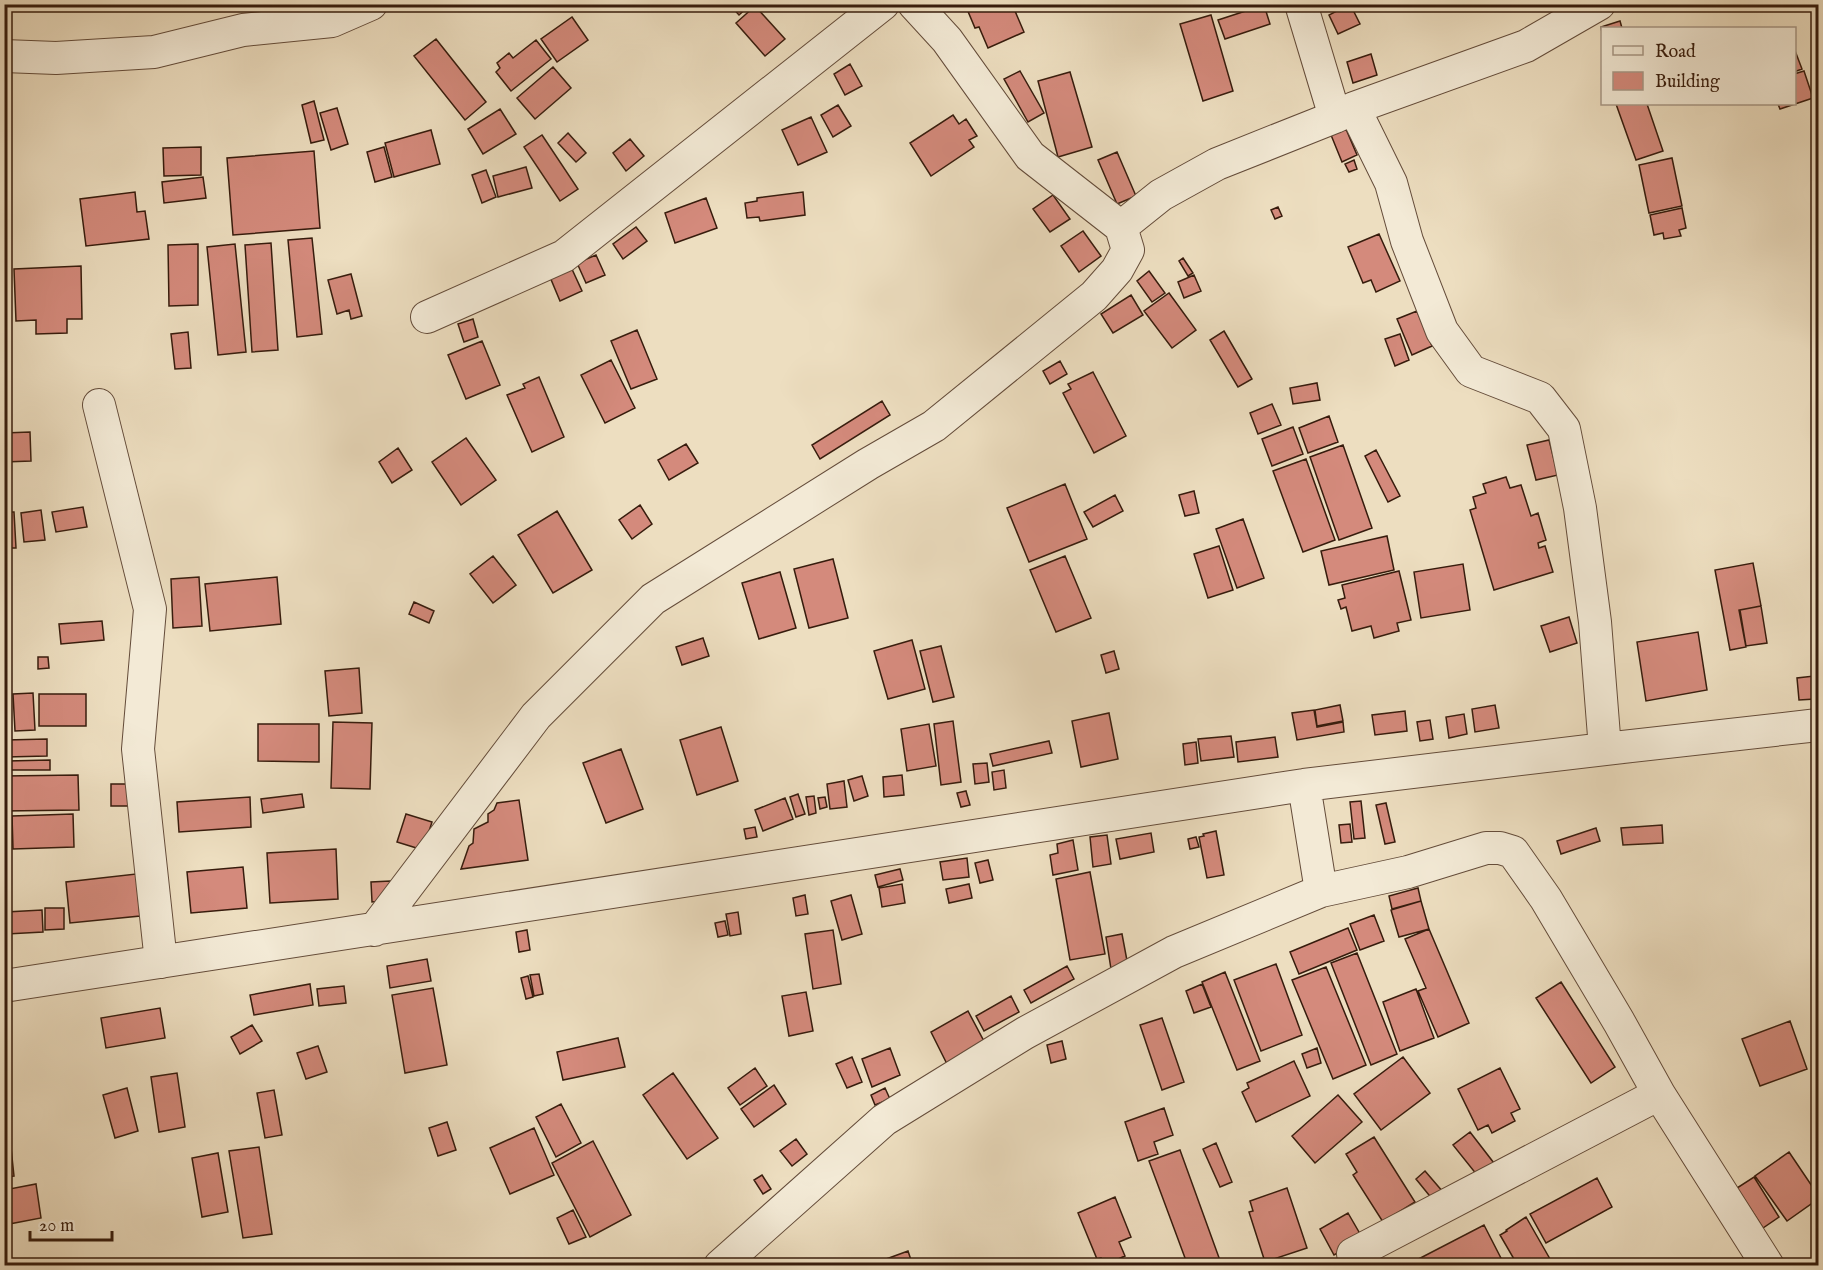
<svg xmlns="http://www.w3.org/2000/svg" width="1823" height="1270" viewBox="0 0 1823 1270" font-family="'IM FELL English',serif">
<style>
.building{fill:#d48a7c;stroke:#371c0d;stroke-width:1.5}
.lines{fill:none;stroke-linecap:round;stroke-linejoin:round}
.minor-casing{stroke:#644c3a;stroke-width:34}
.minor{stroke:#f3ead6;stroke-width:32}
</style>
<rect width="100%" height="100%" fill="#eddec0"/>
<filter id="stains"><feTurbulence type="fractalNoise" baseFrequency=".00333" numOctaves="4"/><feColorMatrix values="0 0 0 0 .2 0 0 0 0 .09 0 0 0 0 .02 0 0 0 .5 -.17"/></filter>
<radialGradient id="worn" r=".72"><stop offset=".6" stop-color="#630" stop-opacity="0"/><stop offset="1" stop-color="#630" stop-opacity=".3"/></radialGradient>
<!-- building -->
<path class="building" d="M729 4H751L739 15Z
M976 4H1012L1024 32 988 48 979 27 975 28 967 9Z
M1350 4 1360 24 1338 34 1329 15Z
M1264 5 1270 24 1225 39 1218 20Z
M755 6 785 39 765 56 736 23Z
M1211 15 1233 91 1203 101 1180 24Z
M572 17 588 40 557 62 541 39Z
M1620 21 1622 28H1602V33L1601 27Z
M436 39 486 102 465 120 414 56Z
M536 40 551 59 511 91 496 72 500 68 497 63 509 53 513 58Z
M1794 48 1802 69 1794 72Z
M1371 54 1377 75 1353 83 1347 62Z
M850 64 862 86 845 95 834 74Z
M553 67 571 88 535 119 517 98Z
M1020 71 1044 113 1028 122 1004 79Z
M1804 71 1813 98 1780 109 1778 104H1794V74Z
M1070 72 1092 147 1058 157 1038 81Z
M314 101 324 140 311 143 302 105Z
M1616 104H1647L1663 151 1636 160Z
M838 105 851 126 833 137 821 115Z
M337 108 348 144 331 150 320 113Z
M500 109 516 134 483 154 468 129Z
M953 115 959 124 966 119 977 136 969 140 974 147 931 176 910 143Z
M811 117 827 152 798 165 782 130Z
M1346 129 1357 155 1342 162 1331 135Z
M431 130 440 164 394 177 385 143Z
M568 133 586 153 576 162 558 143Z
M542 135 578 189 560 201 524 147Z
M630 139 644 156 626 171 613 153Z
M201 147V175L164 176 163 148Z
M384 147 392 177 375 182 367 152Z
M314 151 320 228 233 235 227 158Z
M1117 152 1136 196 1117 204 1098 160Z
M1672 158 1682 206 1649 213 1639 165Z
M1354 160 1357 169 1349 172 1345 164Z
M526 167 532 188 498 197 493 176Z
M486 170 496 197 482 203 472 175Z
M203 177 206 198 164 203 162 182Z
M135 192 137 212 145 211 149 239 86 246 80 199Z
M803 192 805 215 760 221 759 217 747 218 745 203 757 201V198Z
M1053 195 1070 219 1050 232 1033 209Z
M706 198 717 228 675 243 665 213Z
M1278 207 1282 216 1275 219 1271 210Z
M1682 208 1686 228 1679 230 1681 236 1664 239 1663 233 1654 235 1650 215Z
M636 227 647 241 623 259 613 244Z
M1083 231 1101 256 1079 272 1061 246Z
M1379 234 1400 281 1376 292 1371 280 1363 283 1348 247Z
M312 238 322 334 297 337 288 240Z
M271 243 278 350 252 352 245 245Z
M198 244V305L169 306 168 245Z
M235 244 246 352 218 355 207 247Z
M596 255 605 275 586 283 577 263Z
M1183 258 1193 273 1188 276 1179 261Z
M81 266 82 319H67V333L36 334V320L16 321 14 269Z
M571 267 582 291 560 301 550 277Z
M1149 271 1165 293 1152 302 1137 281Z
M351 274 362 316 351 319 349 310 337 314 328 280Z
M1194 275 1201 291 1184 298 1178 282Z
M1169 293 1196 330 1172 348 1144 311Z
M1131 295 1143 315 1113 333 1101 314Z
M1417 311 1432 346 1412 355 1397 319Z
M473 319 478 337 464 342 458 324Z
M637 330 657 379 631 389 611 341Z
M1224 331 1252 379 1238 387 1210 340Z
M188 332 191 368 175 369 171 334Z
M1400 334 1409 360 1395 366 1385 339Z
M482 341 500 385 466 399 448 355Z
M611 360 635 408 605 423 581 375Z
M1060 361 1067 374 1050 384 1043 371Z
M1093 372 1126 436 1094 453 1063 393 1071 389 1068 384Z
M539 377 564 437 532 452 507 395 525 388 523 384Z
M1317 383 1320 400 1293 404 1290 388Z
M882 401 890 415 820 459 812 445Z
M1272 404 1281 425 1258 434 1250 413Z
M1329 416 1338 442 1308 453 1299 428Z
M1293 427 1303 454 1272 466 1262 439Z
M30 432 31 461 4 462V433Z
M466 438 496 480 461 505 432 462Z
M1549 440 1558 475 1536 480 1527 445Z
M686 444 698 463 669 480 658 460Z
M1343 445 1372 528 1339 540 1310 457Z
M398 448 412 470 392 483 379 462Z
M1376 450 1400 496 1388 502 1365 456Z
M1306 459 1335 540 1303 552 1273 471Z
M1506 477 1510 488 1521 485 1531 516 1538 513 1546 540 1538 543 1539 548 1545 546 1553 572 1494 590 1470 510 1476 508 1473 497 1486 493 1483 484Z
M1065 484 1087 539 1029 562 1007 508Z
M1194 491 1199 513 1185 516 1179 495Z
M1115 495 1123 511 1093 527 1084 512Z
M640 505 652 524 632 539 619 520Z
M83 507 87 527 56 532 52 512Z
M41 510 45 540 24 542 21 513Z
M557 511 592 570 553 593 518 535Z
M4 512H14L16 548H4Z
M1243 519 1264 578 1237 588 1216 529Z
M1387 536 1394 570 1329 585 1321 551Z
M1219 546 1233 590 1208 598 1194 554Z
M493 556 516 585 493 603 470 574Z
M1065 556 1091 618 1056 632 1030 570Z
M833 559 848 618 809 628 794 569Z
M1753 563 1761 606 1739 610 1746 647 1730 650 1715 570Z
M1463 564 1470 610 1421 618 1414 572Z
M1399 571 1411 620 1397 623 1399 631 1374 638 1371 626 1352 631 1346 607 1341 609 1338 600 1345 598 1342 585Z
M780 572 796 628 759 639 742 583Z
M199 577 202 626 173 628 171 579Z
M277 577 281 624 210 631 205 584Z
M414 602 434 611 429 623 409 614Z
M1761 606 1767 643 1746 646 1740 610Z
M1569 617 1577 643 1550 652 1541 626Z
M102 621 104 640 61 644 59 624Z
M1698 632 1707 690 1646 701 1637 642Z
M703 638 709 656 682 665 676 647Z
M912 640 925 689 888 699 874 651Z
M941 646 954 697 933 702 920 651Z
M1114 651 1119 669 1106 673 1101 655Z
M38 657H48L49 668 38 669Z
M359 668 362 713 329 716 325 671Z
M1814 676 1815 699 1799 700 1797 678Z
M33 693 35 730 15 731 13 694Z
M39 694H86V726H39Z
M1340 705 1343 721 1317 726 1315 710Z
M1495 705 1499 728 1475 732 1472 709Z
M1314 710 1317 727 1343 722 1344 732 1297 740 1292 713Z
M1405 711 1407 731 1375 735 1372 715Z
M1109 713 1118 759 1081 767 1072 721Z
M1464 714 1467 734 1449 738 1446 717Z
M1430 720 1433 739 1420 741 1417 722Z
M953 721 961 782 941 785 934 724Z
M333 722 372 723 370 789 331 788Z
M258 724H319V762L258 761Z
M929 724 936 766 907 771 901 729Z
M721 727 738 781 697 795 680 740Z
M1231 736 1234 757 1201 761 1198 739Z
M1275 737 1278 757 1238 762 1236 742Z
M47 739V756L6 757V740Z
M1049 741 1052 753 993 766 990 754Z
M1196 742 1198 763 1185 765 1183 744Z
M621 749 643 809 606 823 583 763Z
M50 760V770H7V761Z
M987 763 989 782 975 784 973 764Z
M1004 770 1006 788 994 790 992 772Z
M78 775 79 810 4 811V776Z
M902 775 904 795 884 797 883 777Z
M862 776 868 796 854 801 848 780Z
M844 781 847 807 830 809 827 784Z
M111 784H130V806H111Z
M966 791 970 805 961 807 957 793Z
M302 794 304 807 263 813 261 799Z
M798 794 805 814 796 817 790 797Z
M814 796 816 813 809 815 806 797Z
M250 797 251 827 179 832 177 802Z
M825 797 827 807 820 809 818 798Z
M785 798 793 819 763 831 755 810Z
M519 800 528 860 461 869 469 846 473 843 474 829 488 822V814L494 810 497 803Z
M1361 801 1365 838 1354 839 1350 802Z
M1386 803 1395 842 1385 844 1376 805Z
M73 814 74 847 13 849 12 816Z
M406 814 432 822 423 850 397 842Z
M1350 824 1352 842 1341 843 1339 825Z
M1662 825 1663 843 1623 845 1621 828Z
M755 827 757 837 746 839 744 829Z
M1596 828 1600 841 1561 854 1557 841Z
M1216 831 1224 875 1207 878 1199 837 1204 836 1203 834Z
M1151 833 1154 852 1120 859 1116 839Z
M1107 835 1111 864 1093 867 1090 837Z
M1196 837 1199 847 1190 849 1188 839Z
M1073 840 1078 870 1053 875 1050 855 1058 853 1057 844Z
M336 849 338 899 270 903 267 853Z
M967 858 969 877 943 880 940 862Z
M988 860 993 880 980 883 975 863Z
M243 867 247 908 191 913 187 872Z
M900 869 903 880 878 887 875 875Z
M1090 872 1105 954 1070 960 1056 879Z
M136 874 140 916 70 923 66 882Z
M390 881 391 900 372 902 371 882Z
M902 884 905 903 882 907 879 888Z
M969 884 972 898 949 903 946 889Z
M1418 888 1421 901 1392 909 1389 896Z
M805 895 808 914 796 916 793 898Z
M851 895 862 934 842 940 831 901Z
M1421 901 1429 929 1399 937 1391 910Z
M45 908H64V929L45 930Z
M42 910 43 932 7 934 6 912Z
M738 912 741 934 730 936 726 914Z
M1374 915 1384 941 1360 950 1350 924Z
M725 921 728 935 718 937 715 923Z
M1348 928 1357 950 1299 974 1290 952Z
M1429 929 1469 1023 1438 1037 1418 991 1426 988 1405 939Z
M527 930 530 950 519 952 516 932Z
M833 930 841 984 813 989 805 934Z
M1122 934 1128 966 1111 969 1106 937Z
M1357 953 1397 1054 1371 1065 1331 963Z
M427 959 431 981 390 988 387 966Z
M1276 964 1302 1035 1261 1051 1234 980Z
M1067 966 1074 979 1031 1003 1024 990Z
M1326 967 1366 1065 1333 1079 1292 980Z
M1225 972 1260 1061 1237 1070 1202 982Z
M539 974 543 994 534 996 530 975Z
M528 976 533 997 526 999 521 978Z
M1561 982 1615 1067 1591 1083 1536 998Z
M310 984 313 1005 254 1015 250 995Z
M1202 984 1211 1007 1194 1013 1186 991Z
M344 986 346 1003 319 1006 317 989Z
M433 988 447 1065 405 1073 392 995Z
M1416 989 1434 1038 1400 1051 1383 1002Z
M806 992 813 1031 789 1036 782 996Z
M1011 996 1019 1012 984 1031 976 1016Z
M160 1008 165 1038 106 1048 101 1018Z
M968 1011 986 1045 948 1066 931 1032Z
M1162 1018 1184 1082 1162 1090 1140 1025Z
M1790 1021 1807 1069 1760 1086 1742 1039Z
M252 1025 262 1041 240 1054 231 1037Z
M618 1038 625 1067 563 1080 557 1052Z
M1062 1041 1066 1059 1051 1063 1047 1045Z
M318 1046 327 1072 306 1079 297 1053Z
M890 1048 900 1075 872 1087 862 1059Z
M1317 1048 1321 1063 1307 1068 1302 1054Z
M852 1057 862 1082 847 1088 836 1064Z
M1403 1057 1430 1093 1381 1130 1354 1094Z
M1294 1061 1310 1096 1256 1122 1242 1092 1249 1088 1247 1083Z
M755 1068 767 1086 740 1105 728 1088Z
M1500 1068 1520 1109 1511 1113 1515 1121 1492 1133 1488 1125 1478 1130 1458 1089Z
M177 1073 185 1127 159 1132 151 1077Z
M673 1073 718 1138 687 1159 643 1095Z
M774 1085 786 1104 754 1127 741 1109Z
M127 1088 138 1131 115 1138 103 1095Z
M885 1088 890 1099 875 1105 871 1095Z
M274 1090 282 1135 265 1138 257 1093Z
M1338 1095 1362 1122 1315 1163 1292 1136Z
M6 1101 14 1176 4 1177V1102Z
M561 1104 581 1143 556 1157 536 1117Z
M1164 1108 1173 1135 1154 1142 1158 1154 1138 1161 1125 1122Z
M447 1122 456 1150 438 1156 429 1128Z
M534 1128 554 1175 510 1194 490 1148Z
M1470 1132 1497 1167 1481 1180 1453 1145Z
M1374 1137 1415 1202 1383 1222 1353 1175 1357 1172 1346 1154Z
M796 1139 807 1154 792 1166 780 1151Z
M593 1141 631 1215 590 1237 552 1163Z
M1216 1143 1232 1182 1220 1187 1203 1149Z
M259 1147 272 1234 243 1238 229 1151Z
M1180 1150 1222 1266H1188L1149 1161Z
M1789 1152 1818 1195V1199L1787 1221 1755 1176Z
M218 1153 228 1212 202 1217 192 1158Z
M1425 1171 1443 1192 1433 1200 1416 1179Z
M762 1175 771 1189 763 1194 754 1180Z
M1754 1177 1779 1217 1763 1228 1737 1188Z
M1597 1178 1612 1207 1546 1243 1530 1214Z
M36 1184 41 1218 4 1225V1190Z
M1287 1188 1307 1248 1265 1262 1249 1212 1253 1211 1250 1201Z
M1115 1197 1131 1237 1119 1242 1125 1256 1104 1265 1101 1258 1097 1259 1078 1213Z
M573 1210 586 1237 569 1244 557 1218Z
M1348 1213 1363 1239 1334 1255 1320 1229Z
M1526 1217 1554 1266H1518L1500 1235 1507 1231 1506 1230Z
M1484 1225 1505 1266H1405Z
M908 1251 913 1266H880L878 1262Z"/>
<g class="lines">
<!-- minor casing -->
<g class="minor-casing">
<path id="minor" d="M914 4 947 40 1030 156 1121 227
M1301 4 1335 117
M4 56 56 58 154 52 243 30 332 21 371 4
M1354 108 1391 183 1407 241 1442 331 1471 371 1540 398 1564 429 1580 508 1595 622 1605 749
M427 317 564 256 883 4
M99 405 150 609 138 749 161 962
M1321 891 1408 872 1486 848H1500L1513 852 1546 899 1619 1022 1659 1094 1768 1266
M374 930 536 716 653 599 868 464 934 426 1094 296 1117 270 1128 250 1121 227 1161 195 1217 164 1335 117 1354 108 1526 46 1599 4
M4 986 1304 785 1605 749 1818 725
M1353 1254 1659 1094
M720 1266 884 1120 1025 1033 1174 952 1321 891 1304 785"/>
</g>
<!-- minor -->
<use href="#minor" class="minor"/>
</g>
<!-- margin -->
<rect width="1823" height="1270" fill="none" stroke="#eddec0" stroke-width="24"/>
<rect x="6" y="6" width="1811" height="1258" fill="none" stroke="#371c0d" stroke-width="3"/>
<rect x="12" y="12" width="1799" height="1246" fill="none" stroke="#371c0d" stroke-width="1.5"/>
<!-- legend -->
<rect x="1601" y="27" width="195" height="78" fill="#f3ead6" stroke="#a89886" stroke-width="1.5"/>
<rect x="1613" y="46" width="30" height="9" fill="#f3ead6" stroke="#a89886" stroke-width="1.5"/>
<text x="1655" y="57" font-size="18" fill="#371c0d">Road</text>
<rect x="1613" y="72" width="30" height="18" fill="#d48a7c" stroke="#a89886" stroke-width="1.5"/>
<text x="1655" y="87" font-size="18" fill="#371c0d">Building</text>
<!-- scale -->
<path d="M30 1231v9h82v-9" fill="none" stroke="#371c0d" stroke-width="3"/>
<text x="39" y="1231" font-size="18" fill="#371c0d" stroke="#f3ead6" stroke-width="4.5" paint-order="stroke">20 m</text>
<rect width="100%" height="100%" filter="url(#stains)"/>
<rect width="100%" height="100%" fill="url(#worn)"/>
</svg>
